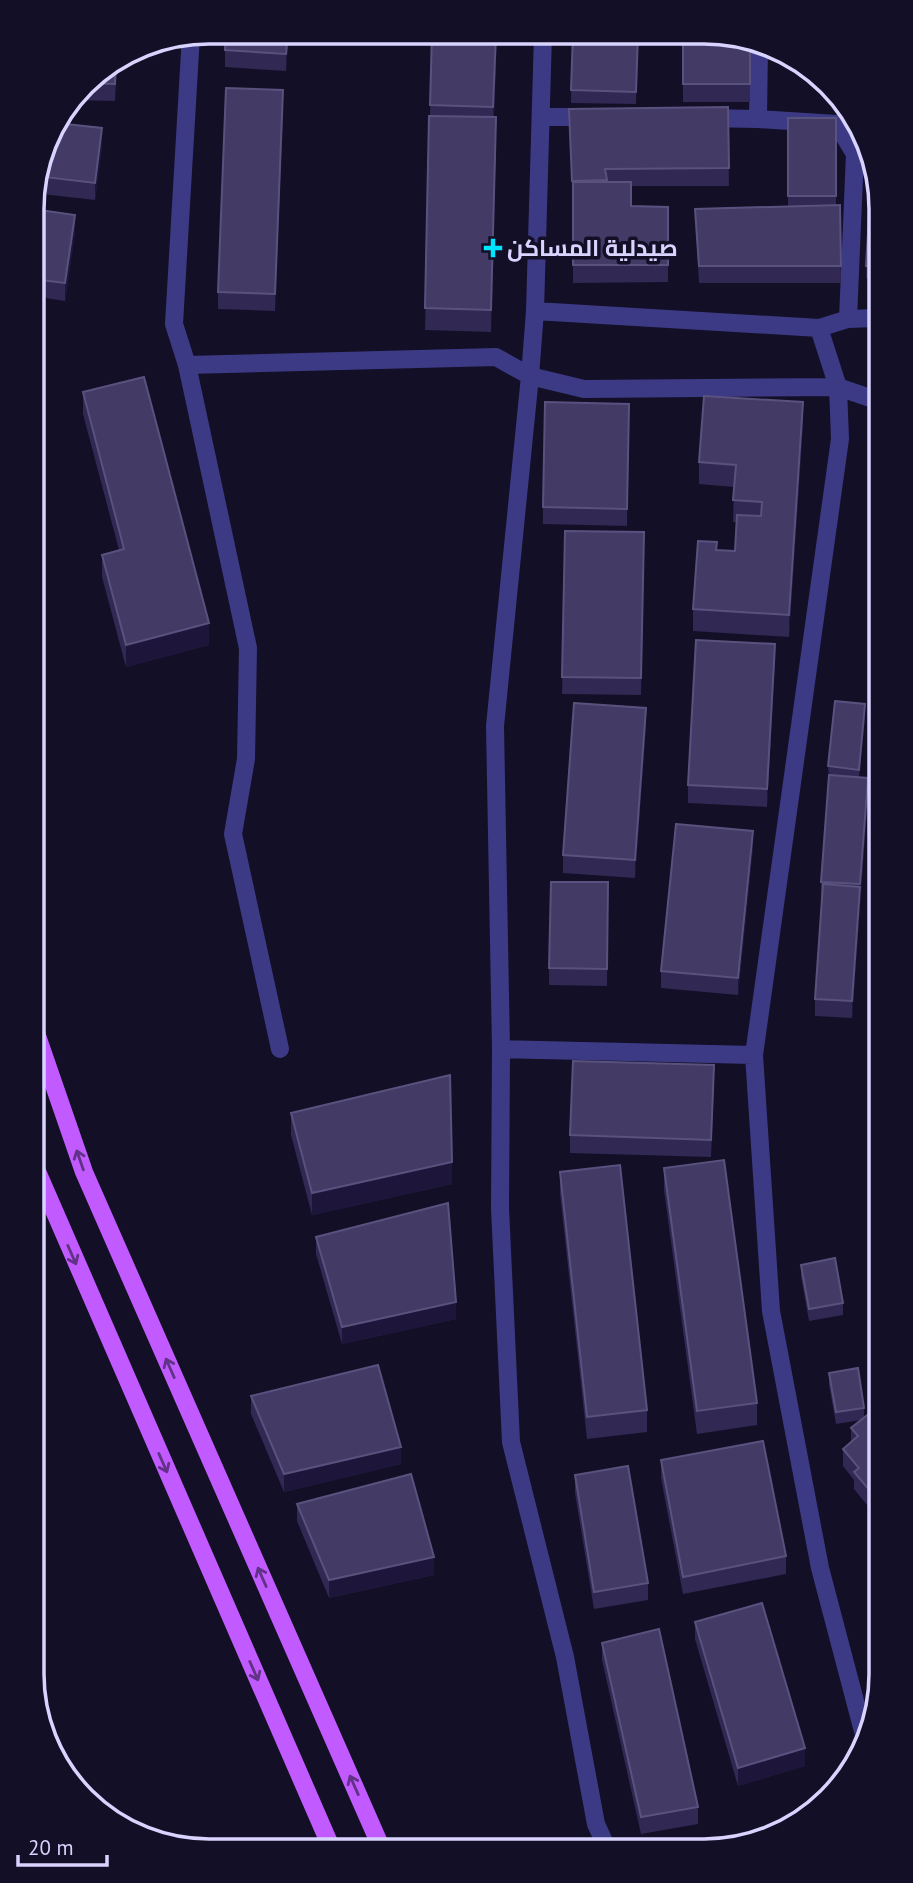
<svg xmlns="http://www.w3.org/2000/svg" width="913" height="1883" viewBox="0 0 913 1883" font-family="'PT Sans',Cairo,sans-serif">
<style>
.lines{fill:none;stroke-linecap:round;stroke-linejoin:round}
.minor{stroke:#3d3a85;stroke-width:18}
.primary{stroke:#c25bff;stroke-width:18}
.wall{fill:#312854}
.shaded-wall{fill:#1d163a}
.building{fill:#433a66;stroke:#5a527e;stroke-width:2}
.oneway{stroke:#623188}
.poi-dot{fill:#00e5ff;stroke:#130f26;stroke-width:2.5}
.labels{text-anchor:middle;stroke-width:7;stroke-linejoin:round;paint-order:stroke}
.poi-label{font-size:23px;font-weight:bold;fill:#d9d4ff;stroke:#130f26;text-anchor:start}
.rim{fill:none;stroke:#d9d4ff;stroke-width:3.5}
</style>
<rect width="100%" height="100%" fill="#130f26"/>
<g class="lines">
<!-- minor -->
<path class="minor" d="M543 34 535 311 530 376 495 726 501 1049 500 1208 511 1442 565 1657 596 1824 606 1846
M191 35 174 324 187 365 248 648 246 759 233 834 280 1049
M541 117H590
M706 118 758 119 837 124 855 154 848 319
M758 119 759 45
M535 311 819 328 848 319 876 318
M819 328 838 387 840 439 754 1055 771 1311 820 1568 864 1735 868 1743
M187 365 496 357 530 376 584 389 838 387 876 400
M501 1049 754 1055"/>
<!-- primary -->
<path class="primary" d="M36 1033 84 1172 381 1847
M36 1169 331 1847"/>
</g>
<!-- wall -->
<path class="wall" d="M289 32 286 71 225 67V50Z
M432 33H497L494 117 496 139 491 332 425 330Z
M572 34H638L636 104 571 103Z
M683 34 750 41V102H683Z
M117 60 115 101 73 100 92 76Z
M728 107 729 186H631V206L668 207V282L573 283V198L569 109Z
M283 108 275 311 218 309V292Z
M788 118H836V205H840L841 283H699L695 209 788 206Z
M50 130 102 146 95 200 33 193V186Z
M871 155 875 163 876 279 866 278Z
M33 209 75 233 65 301 33 296Z
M83 392 209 645 126 667 102 577V555L119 550 83 414Z
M629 404 627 526 543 524V507Z
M803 424 789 637 693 631V609L717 550 735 551 736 522H733L734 487 699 484V462Z
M565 531 644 532 641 695 562 694Z
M775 662 767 807 688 803V785Z
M865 717 859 777 868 795 852 1018 815 1016V999L822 899H821V882L829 779 828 766Z
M646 725 635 878 563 873V855Z
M753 848 738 995 661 988V971Z
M608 882 607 986 549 985V968Z
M714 1083 711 1157 570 1153V1135Z
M879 1093V1129L877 1128 874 1117V1104Z
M291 1113 452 1184 312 1215 291 1135Z
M664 1168 757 1403V1425L697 1434 664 1190Z
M560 1172 647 1410V1432L587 1439 560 1194Z
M316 1237 456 1319 342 1344 316 1254Z
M801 1265 843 1303V1315L809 1321 801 1277Z
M829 1373 864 1408V1418L880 1405 876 1516 854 1489V1480L843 1466V1449L851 1442V1428L861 1420 836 1424 829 1385Z
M251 1396 401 1464 284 1492 251 1414Z
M661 1460 786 1556V1574L683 1594 661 1478Z
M575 1475 648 1583V1600L594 1609 575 1493Z
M297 1504 434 1575 329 1598 297 1521Z
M695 1622 805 1766 738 1786 695 1639Z
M602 1643 698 1807V1824L641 1834 602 1660Z"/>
<!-- shaded-wall -->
<path class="shaded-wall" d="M288 32H289L286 71V54Z
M496 33H497L493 129V107Z
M283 90V108L275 311V294Z
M102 128V146L95 200V183Z
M75 215V233L65 301V283Z
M803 402V424L789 637V615Z
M209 623V645L126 667V645Z
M775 644V662L767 807V789Z
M865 704V717L859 782V770Z
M646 708V725L635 878V860Z
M868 778V795L852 1018V1001L860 884Z
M753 831V848L738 995V978Z
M452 1162V1184L312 1215V1193Z
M456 1302V1319L342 1344V1327Z
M401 1447V1464L284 1492V1474Z
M880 1495V1512L876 1516V1498Z
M434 1557V1575L329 1598V1580Z
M805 1748V1766L738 1786V1768Z"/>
<!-- building -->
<path class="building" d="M226 32H288L286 54 225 50Z
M432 33H496L493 107 430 105Z
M573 34H638L636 92 571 90Z
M683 34 738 35 750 41V84H683Z
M116 61 115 84 86 83 92 76Z
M226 88 283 90 275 294 218 292Z
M728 107 729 168 605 169 607 180 572 181 569 109Z
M429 116 496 117 491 310 425 308Z
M788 118H836V196H788Z
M56 123 102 128 95 183 36 176 50 130Z
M870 162 875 163 876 212H869Z
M573 182H631V206L668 207V265H573Z
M840 205 841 266H699L695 209Z
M33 209 75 215 65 283 33 279Z
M869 215H876V267L866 266Z
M144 377 209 623 126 645 102 555 124 549 83 392Z
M704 396 803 402 789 615 693 609 698 541 717 542 716 550 735 551 737 515 761 516 762 502 733 500 736 465 699 462Z
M545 402 629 404 627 509 543 507Z
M565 531 644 532 641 678 562 677Z
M696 640 775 644 767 789 688 785Z
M835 701 865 704 859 770 828 766Z
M574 703 646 708 635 860 563 855Z
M829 775 868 778 860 884 821 882Z
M676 824 753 831 738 978 661 971Z
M551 882H608L607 969 549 968Z
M823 884 860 887 852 1001 815 999Z
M573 1061 714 1065 711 1140 570 1135Z
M450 1075 452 1162 312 1193 291 1113Z
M879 1093V1117L877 1116 874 1104 877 1094Z
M724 1160 757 1403 697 1411 664 1168Z
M620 1165 647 1410 587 1417 560 1172Z
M448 1203 456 1302 342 1327 316 1237Z
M835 1258 843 1303 809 1309 801 1265Z
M378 1365 401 1447 284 1474 251 1396Z
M858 1368 864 1408 836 1412 829 1373Z
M880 1405V1495L876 1498 854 1472 859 1468 843 1449 858 1436 851 1428Z
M763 1441 786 1556 683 1577 661 1460Z
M628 1466 648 1583 594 1592 575 1475Z
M411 1474 434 1557 329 1580 297 1504Z
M762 1603 805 1748 738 1768 695 1622Z
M659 1629 698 1807 641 1817 602 1643Z"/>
<!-- one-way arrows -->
<defs><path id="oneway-shaft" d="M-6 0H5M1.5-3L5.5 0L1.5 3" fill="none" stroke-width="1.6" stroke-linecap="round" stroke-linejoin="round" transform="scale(1.75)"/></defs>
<g class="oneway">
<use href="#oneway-shaft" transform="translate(80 1160) rotate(-109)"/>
<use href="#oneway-shaft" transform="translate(72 1255) rotate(66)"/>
<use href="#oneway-shaft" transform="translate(170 1368) rotate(-114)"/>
<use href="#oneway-shaft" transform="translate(163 1463) rotate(66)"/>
<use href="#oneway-shaft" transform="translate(262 1577) rotate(-114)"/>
<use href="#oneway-shaft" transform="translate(254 1671) rotate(66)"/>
<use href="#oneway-shaft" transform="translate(354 1785) rotate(-114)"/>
</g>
<!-- markers -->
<path class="poi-dot" d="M489.5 237.5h7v7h7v7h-7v7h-7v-7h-7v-7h7z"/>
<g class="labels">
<!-- poi labels -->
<g class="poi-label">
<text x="507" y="256">صيدلية المساكن</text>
</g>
</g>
<!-- crop -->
<path d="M0 0H913V1883H0ZM209 44H704A165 165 0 0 1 869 209V1674A165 165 0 0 1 704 1839H209A165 165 0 0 1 44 1674V209A165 165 0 0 1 209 44Z" fill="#130f26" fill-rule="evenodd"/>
<path class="rim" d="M209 44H704A165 165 0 0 1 869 209V1674A165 165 0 0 1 704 1839H209A165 165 0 0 1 44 1674V209A165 165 0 0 1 209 44Z"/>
<!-- scale -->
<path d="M18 1855v10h89v-10" fill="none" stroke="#d9d4ff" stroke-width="3.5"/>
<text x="28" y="1855" font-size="21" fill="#d9d4ff" stroke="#130f26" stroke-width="5" paint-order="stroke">20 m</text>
</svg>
